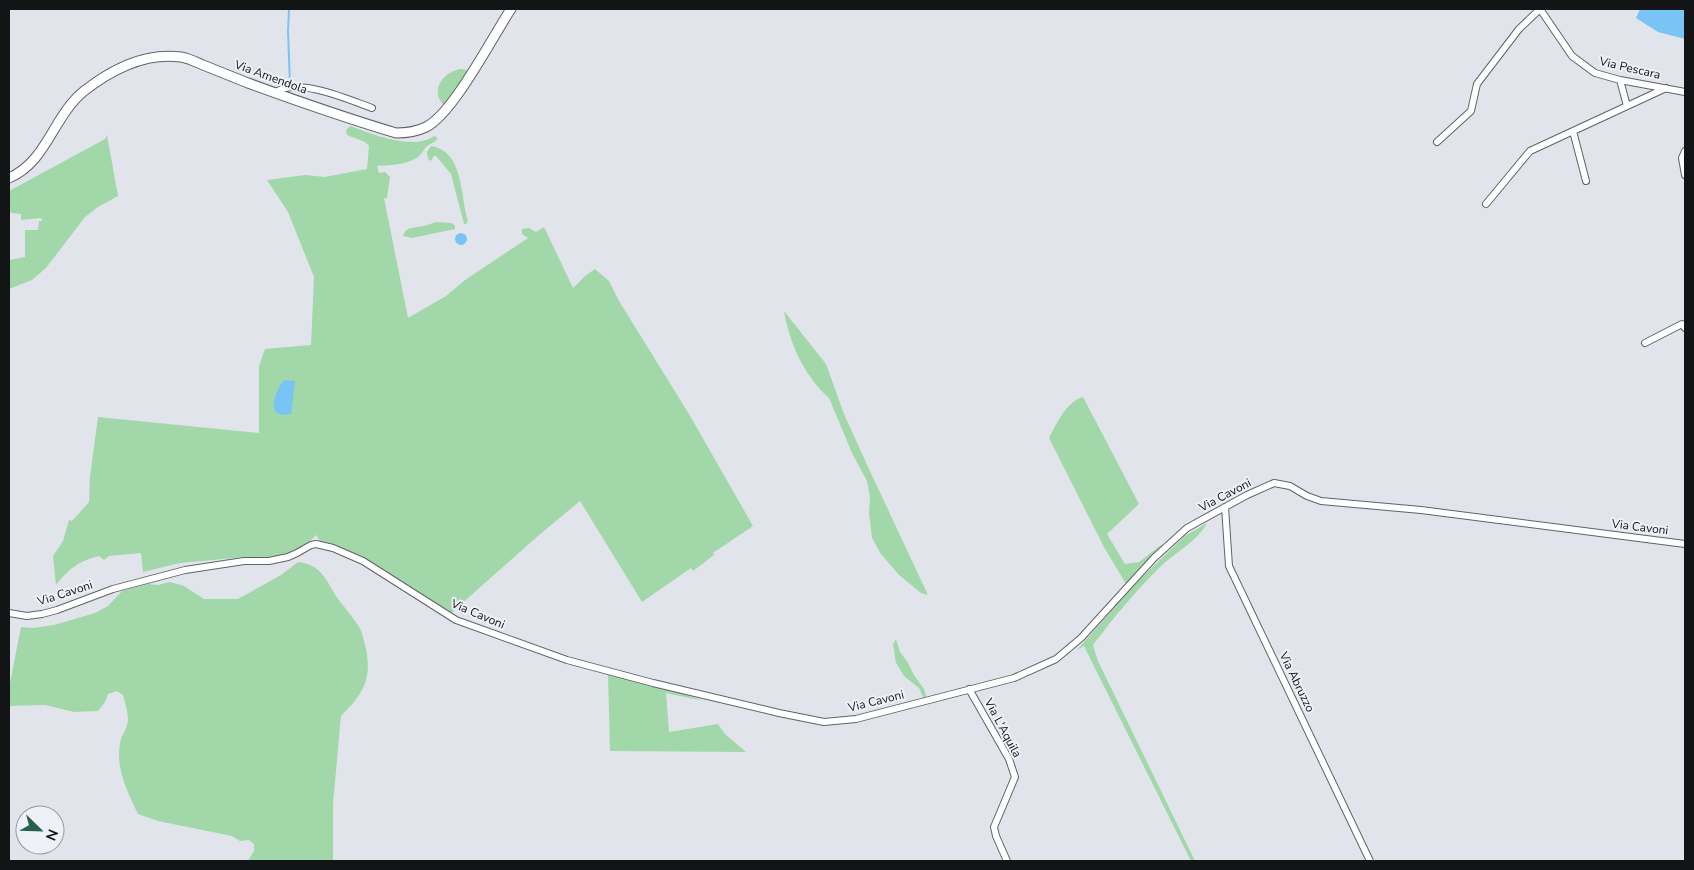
<svg xmlns="http://www.w3.org/2000/svg" width="1694" height="870" viewBox="0 0 1694 870" font-family="'Nunito Sans',sans-serif">
<style>
.green{fill:#a2d7a9}
.water{fill:#79c4f4}
.lines{fill:none;stroke-linecap:round;stroke-linejoin:round}
.stream{stroke:#79c4f4;stroke-width:2}
.street-casing{stroke:#5f6268;stroke-width:8}
.secondary-casing{stroke:#5f6268;stroke-width:11}
.street{stroke:#fff;stroke-width:6}
.secondary{stroke:#fff;stroke-width:9}
.labels{text-anchor:middle;stroke-width:4;stroke-linejoin:round;paint-order:stroke}
.street-label{font-size:12px;fill:#131416;stroke:#eef2f8}
</style>
<rect width="100%" height="100%" fill="#e1e5eb"/>
<!-- green -->
<path class="green" d="M461 69 468 70 463 81 445 106C428 91 444 71 461 69Z
M350 126C372 134 414 151 434 136L438 138C435 143 430 143 426 147 424 149 423 152 421 154 411 165 391 165 377 166L379 173 385 172 390 177 387 198H384L408 318 446 296 465 280 528 238 522 234V229L529 228 536 232 544 227 573 288 585 276 595 269 609 281 619 301 689 414 753 526 713 553 714 555 693 571 691 568 642 602 580 501 538 536 450 614 383 570 322 544 316 535C304 550 262 568 245 557L180 563 143 572 141 553 109 556 104 560 99 556C78 561 69 569 56 585L53 556 63 541 69 520 72 521 89 502 90 477 98 417 259 433V366L265 349 311 345 314 277 288 212 267 180 305 175 325 177 367 169 369 146 365 142 347 135 346 130Z
M107 135 118 196 98 207 85 217 46 268 32 280 9 289V265L10 260 25 257V230H38L39 221H42L41 218 21 220V214L11 213 9 208V191L105 139Z
M431 146C464 151 460 196 468 220L466 224H464L451 174 436 156H434L431 161 428 159 427 152Z
M436 222 452 223 455 226V229L412 238 403 236C406 226 415 228 424 226 428 225 432 223 436 222Z
M784 311 826 364 844 414 869 469 928 595 921 593 899 575 881 554 872 538 869 513 870 497 867 481 852 453 829 398C804 376 789 342 784 311Z
M1083 397 1139 504 1107 534 1125 564 1139 562 1161 545 1163 548 1126 584 1104 547 1049 438C1057 423 1066 402 1083 397Z
M1207 523C1197 542 1174 553 1159 568 1135 592 1113 618 1093 645L1098 661 1195 861H1191L1084 646 1077 650 1136 583 1185 536Z
M298 562C323 565 326 581 338 599 345 608 353 617 359 627 363 633 364 642 366 649 372 680 363 694 341 716L333 804V861H248L254 851V844L249 840 240 841 232 836 158 821 138 814C127 791 114 766 121 739 122 735 126 730 127 725 130 716 125 704 123 695L117 691 108 694 105 702 98 711 74 712 45 705 9 706V688L21 627 33 628 54 625 95 613 108 606 122 591 148 584 158 585 170 582 184 586 204 599H238L281 575Z
M896 639 900 652 907 661 914 675 924 689 927 699 923 697 919 688 904 676 896 663 893 644Z
M608 674 669 689 704 701 666 693 669 732 718 724 725 734 746 752 610 751Z"/>
<!-- water -->
<path class="water" d="M1640 9H1685V39L1658 32 1636 18Z
M455 239a6 6 0 1 1 12 0a6 6 0 1 1-12 0Z
M284 380 295 381 291 414C264 420 274 393 284 380Z"/>
<g class="lines">
<!-- stream -->
<path class="stream" d="M289 9 288 31 290 84"/>
<!-- street casing -->
<g class="street-casing">
<path id="street" d="M1540 9 1572 56 1595 73 1620 80 1685 92
M1620 80 1627 106
M275 93C296 76 350 100 372 108
M1573 131 1586 181
M1437 142 1471 111 1477 84 1519 29 1540 9
M1685 151 1682 158 1685 175
M1486 204 1530 151 1666 88
M1645 343 1682 324 1685 328
M1225 507 1229 566 1370 861
M9 613 27 616 42 614 57 610 113 589 185 570 244 561H269L288 557 297 553 311 545 316 544 333 548 363 561 456 620 567 660 653 683 779 713 824 722 856 719 1014 678 1056 659 1081 638 1154 558 1187 528 1247 495 1274 483 1290 486 1307 496 1321 501 1421 510 1685 544
M969 689 1009 759 1015 777 994 827 996 836 1007 861"/>
</g>
<!-- secondary casing -->
<g class="secondary-casing">
<path id="secondary" d="M9 178C47 162 53 116 84 91 112 69 145 52 181 57 188 58 196 62 203 65 218 71 233 77 248 83 297 101 346 118 396 133 406 133 416 132 426 127 453 114 493 36 511 9"/>
</g>
<!-- street -->
<use href="#street" class="street"/>
<!-- secondary -->
<use href="#secondary" class="secondary"/>
</g>
<g class="labels">
<!-- street labels -->
<g class="street-label">
<text transform="translate(1630 68) rotate(13)" y="4">Via Pescara</text>
<text transform="translate(271 77) rotate(20)" y="4">Via Amendola</text>
<text transform="translate(1225 495) rotate(-28)" y="4">Via Cavoni</text>
<text transform="translate(1640 527) rotate(7)" y="4">Via Cavoni</text>
<text transform="translate(65 593) rotate(-18)" y="4">Via Cavoni</text>
<text transform="translate(478 614) rotate(23)" y="4">Via Cavoni</text>
<text transform="translate(1297 682) rotate(64)" y="4">Via Abruzzo</text>
<text transform="translate(876 701) rotate(-14)" y="4">Via Cavoni</text>
<text transform="translate(1003 728) rotate(62)" y="4">Via L'Aquila</text>
</g>
</g>
<!-- border -->
<rect width="1694" height="870" fill="none" stroke="#131416" stroke-width="20"/>
<!-- north arrow -->
<g transform="translate(40 830) rotate(113)"><circle r="24" fill="#eef2f8" stroke="#96999e"/>
<path d="M0-4L9 19L0 12L-9 19Z" fill="#24624e"/>
<text y="-8" font-size="14" font-weight="bold" text-anchor="middle" fill="#131416">N</text>
</g>
</svg>
